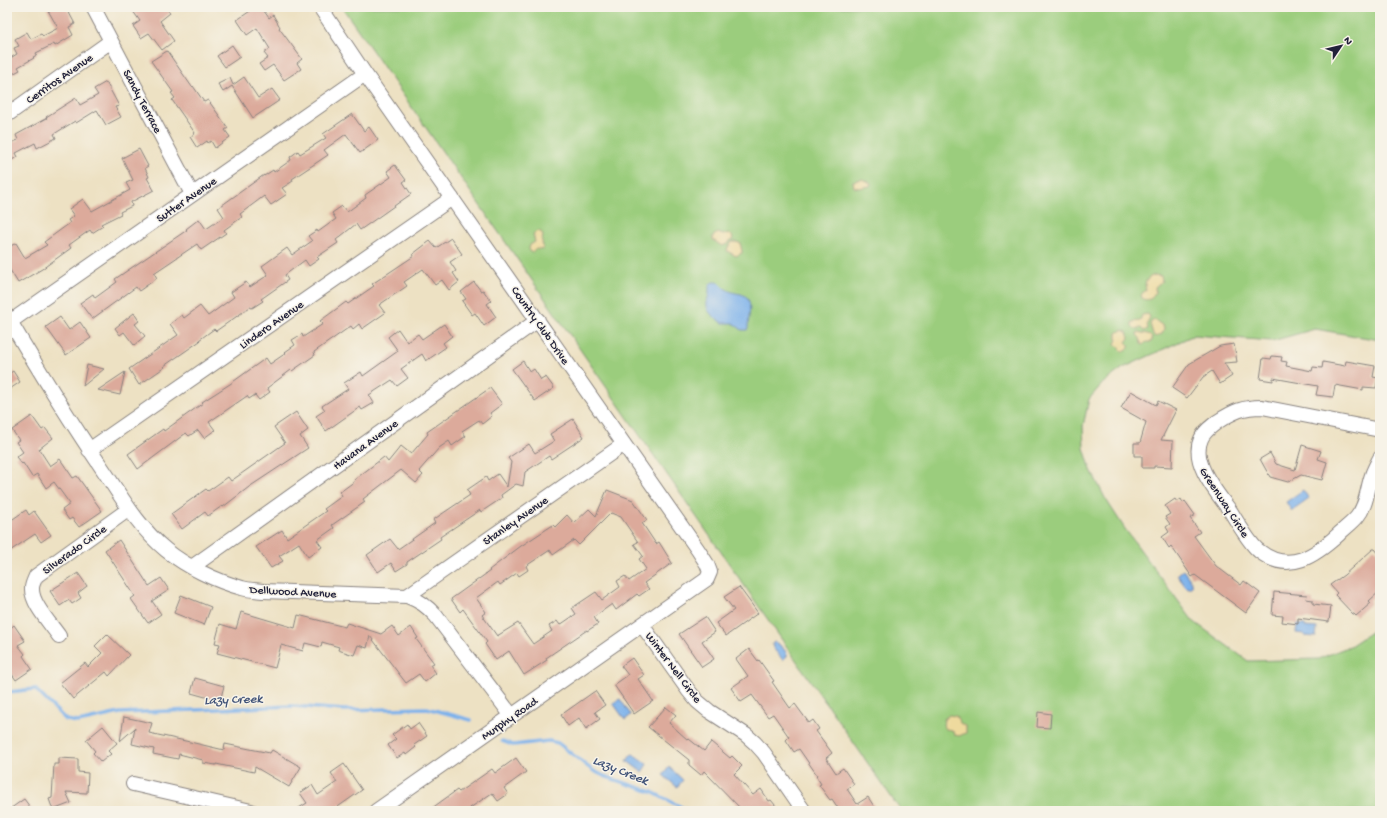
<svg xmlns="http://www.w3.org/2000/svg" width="1387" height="818" viewBox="0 0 1387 818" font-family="'Gochi Hand',sans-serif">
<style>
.green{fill:#9bcd7d;stroke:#5e785c}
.sand{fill:#eeda9e;stroke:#887e6c}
.water{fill:#7eb2eb;stroke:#506a93}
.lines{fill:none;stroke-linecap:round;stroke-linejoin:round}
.stream{stroke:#7eb2eb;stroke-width:3.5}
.building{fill:#dcaa9b;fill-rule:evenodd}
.minor-casing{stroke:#88827f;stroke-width:16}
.minor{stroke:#fff;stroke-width:14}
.labels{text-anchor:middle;stroke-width:3;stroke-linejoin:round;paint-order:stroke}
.street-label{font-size:12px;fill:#22223b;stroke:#f7f3e8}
.water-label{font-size:13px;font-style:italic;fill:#425479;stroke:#f7f3e8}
</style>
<rect width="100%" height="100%" fill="#f7f3e8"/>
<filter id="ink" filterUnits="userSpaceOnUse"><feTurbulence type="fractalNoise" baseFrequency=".025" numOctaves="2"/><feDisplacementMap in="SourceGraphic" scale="8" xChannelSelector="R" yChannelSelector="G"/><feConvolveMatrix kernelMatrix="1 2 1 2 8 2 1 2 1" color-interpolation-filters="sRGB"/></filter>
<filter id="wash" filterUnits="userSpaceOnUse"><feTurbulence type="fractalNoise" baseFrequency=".012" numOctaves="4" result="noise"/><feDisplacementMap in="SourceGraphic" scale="16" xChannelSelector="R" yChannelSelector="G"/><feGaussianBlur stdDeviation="0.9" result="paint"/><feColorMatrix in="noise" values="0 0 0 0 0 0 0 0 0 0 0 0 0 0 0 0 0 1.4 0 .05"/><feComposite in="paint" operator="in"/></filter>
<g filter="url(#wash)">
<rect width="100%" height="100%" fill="#ede1c3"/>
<!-- green -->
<path class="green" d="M342 7H1380V340L1315 329 1272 341 1194 335 1123 368 1103 383 1089 399 1083 426 1084 448 1091 470 1105 498 1125 529 1193 621 1248 661 1318 659 1350 646 1380 626V811H901Z"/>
<!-- sand -->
<path class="sand" d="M862 179 871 183 870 186 859 188 854 187 853 181Z
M537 231 541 232 543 235 542 241 543 250 536 249 531 253 529 249 530 245 535 242 533 234Z
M718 233 723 235 729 233 732 236 733 239 727 244 722 246 713 240V236Z
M732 242H736L740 243 742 251V253L736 256 727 251 728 247Z
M1155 275 1161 276 1162 281 1155 287C1157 296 1149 303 1142 298L1141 295 1146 289C1143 282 1148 277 1155 275Z
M1148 314 1150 317 1147 323 1148 329 1144 331 1141 328 1135 329 1132 326V322L1140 321 1142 315Z
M1155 320 1163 326 1164 329 1162 334 1155 337 1153 334 1150 324 1152 321Z
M1122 330 1127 332 1129 338 1126 342 1129 345V348L1125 351H1122L1120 349V347L1117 346 1115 344 1117 339V333Z
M1138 332 1148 334 1152 338V341L1150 342H1146L1143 345 1141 344 1140 338 1137 335Z
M949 715 956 716 960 723 966 727V733L959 736 955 735 952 730C944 729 942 729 944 719Z"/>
<!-- water -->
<path class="water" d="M713 282C722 282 719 285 726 289 730 292 735 293 741 294 755 298 748 316 748 328L747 330H742L733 323H723C716 319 705 312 707 302 707 299 709 296 709 293 709 287 708 285 713 282Z
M1303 490 1309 499 1292 511 1286 502Z
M1183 570 1192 582 1191 583 1193 585 1189 588 1186 587 1177 575Z
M1297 624 1305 625V627L1317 628 1316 637 1305 636 1304 634 1296 633Z
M774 642C779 643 787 651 787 656L783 660 773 648 772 644Z
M620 699 631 715 625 720 613 703Z
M633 754 647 764 646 766 642 772 627 761 631 755Z
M669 767 683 780 677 787 663 775Z"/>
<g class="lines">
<!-- stream -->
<path class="stream" d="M7 690 9 692 35 689 66 720 78 722 120 713 292 706 344 710 427 708 471 720
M502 741 513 745 549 741 558 743 592 770 604 776 652 792 689 811"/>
</g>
<g id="blocks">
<!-- building -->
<path class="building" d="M46 7H66L75 24 69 27 73 35 55 46 54 44 36 53 37 55 33 57 34 58 18 67 20 70 7 77V60L17 54 14 48 19 46 15 39 27 32 31 39 41 34 43 36 58 28Z
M130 7H166L170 13 160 21 174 41 162 50 149 33 141 38 133 26 140 21Z
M256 7H261L269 18 273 15 280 27 279 28 302 59 297 63 301 69 284 80 273 65 264 71 259 64 268 58 264 53 270 49 257 28 247 35 237 20Z
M232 45 240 57 225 67 217 56Z
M167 51 192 87 193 86 204 102 208 100 228 128 225 130 230 137 215 148 211 141 208 143 207 141 197 148 190 137 195 133 172 100 175 98 171 93 173 92 151 61Z
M244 77 258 98 272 89 280 100 253 118 232 86 223 92 218 84 230 78 233 85Z
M106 82 119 106 115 107 121 117 106 125 97 110 76 123 75 121 54 134 56 138 37 148 35 143 16 153 18 157 7 162V134L11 143 18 140 16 135 47 118 46 117 76 98 80 105 98 95 94 89Z
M352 114 364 131 369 127 378 140 360 153 346 134 324 150 328 155 292 179 293 181 282 188 287 194 271 205 264 196 240 214 242 217 224 230 226 233 201 250 197 244 154 273 157 278 139 291 136 287 92 319 80 303 93 294 95 298 117 282 115 279 187 230 186 229 199 219 206 229 224 217 218 208 264 175V176L273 170 274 172 291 160 290 157 298 151 300 154 326 138 323 134Z
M139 149 148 166 145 168 149 177 147 178 154 190 131 202 132 206 120 212 121 214 101 224 103 226 92 233 90 230 69 245 71 248 42 269 18 283 7 265V248L16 243 25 258 47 245 44 242 70 223 68 220 74 216 69 209 83 199 92 211 130 190 126 183 133 180 122 158Z
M395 165 406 180 403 182 411 194 360 230 356 224 336 240 338 243 317 257 319 259 309 266 305 260 285 275 288 280 261 299 263 301 252 308 250 307 216 331 214 329 199 340 200 341 164 366 165 367 139 385 129 369 178 335 170 324 182 315 184 318 200 306 208 316 234 297 231 292 246 282 250 287 268 275 262 266 287 248 292 255 312 241 308 236 317 230 318 232 336 219 332 213 342 206 347 212 366 198 365 195 391 177 387 171Z
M451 238 462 254 450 262 456 271 453 273 459 282 449 290 442 280 435 285 423 269 404 282 407 286 379 305 385 313 362 329 359 324 353 329 351 326 314 352 315 355 292 371 291 370 267 388 270 392 259 400 255 395 249 399 247 396 209 422 215 430 204 438 198 430 189 436 186 433 138 469 128 454 163 429 164 431 203 403 202 402 230 384 266 358 270 364 286 353 285 352 295 345 292 340 302 334 303 337 323 324 320 321 346 302 348 304 374 286 372 284 414 256 413 254 430 241 436 248Z
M474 282 481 291 483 290 491 301 487 304 496 317 484 326 475 313 472 315 462 301 466 299 461 292Z
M134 313 139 321 135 324 145 336 134 345 124 332 120 335 115 328Z
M60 317 69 330 80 322 91 338 66 355 46 327Z
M444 324 452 336 443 343 446 347 426 361 422 354 401 369 408 378 397 386 392 380 369 395 374 403 362 410 360 407 326 431 316 416 325 410 322 406 348 389 344 383 361 372 363 376 398 351 388 337 398 329 407 342 418 334 422 339Z
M1234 344 1237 362 1224 363 1232 376 1220 384 1212 371 1203 377 1187 398 1172 388 1189 364 1220 346Z
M1272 356 1282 357 1281 361 1287 362 1286 366 1312 371 1313 367 1322 368 1323 362 1345 366 1346 361 1375 366 1373 377 1378 378 1376 388 1363 387V390L1335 385 1333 397 1316 395 1318 386 1273 378V381L1260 379 1263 358 1271 359Z
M523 361 530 372 534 369 541 380 546 377 554 388 535 401 512 369Z
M87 365 104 369 83 386Z
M13 371 20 382 7 391V375Z
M125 372 120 395 98 390Z
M490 388 502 404 490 413 492 416 482 424 479 420 462 431 466 436 452 446 449 441 439 448 419 471 423 475 416 483 401 470 363 499 365 502 332 525 334 528 317 540 322 547 308 557 299 543 279 556 283 561 271 568 256 547 282 530 287 538 326 511 324 509 342 496 340 492 355 481 354 480 384 457 388 462 401 446 411 454 428 434 427 432Z
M1131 391 1156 405 1158 401 1176 410 1161 440 1173 441 1172 467 1154 466V468H1142V456H1134V443H1140L1146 422 1121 408Z
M296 412 308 430 300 436 308 448 249 487 223 507 222 506 208 516 205 512 182 529 171 514 206 489 208 491 228 477 231 481 285 443 274 427Z
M32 416 42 430 45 428 53 438 39 449 50 466 60 459 73 478 77 476 102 511 79 527 72 518 69 520 62 510 70 504 54 482 46 488 37 474 32 477 23 463 22 464 16 457 23 452 16 442 19 440 12 430Z
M573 419 584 437 551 459 549 456 525 472 523 486 516 484 501 495 502 498 481 512 480 510 440 537 441 539 407 562V564L396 571 391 563 378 572 367 555 390 539 398 549 435 523 433 520 470 495 467 490 486 477 488 481 498 474 507 487 511 462 508 458 529 444 535 453 554 441 550 434Z
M1302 445 1321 451 1318 459 1327 462 1322 480 1301 475 1288 482 1270 477 1260 459 1270 453 1276 464 1295 470Z
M607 490 633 500 647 520 642 523 656 544 659 542 672 563 644 583 649 589 639 596 637 594 616 610 612 604 594 617 598 624 587 631V630L546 658 547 660 524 675 509 651 496 660 485 644 487 642 463 609 460 612 451 599 490 571 489 570 521 546 553 525 555 527 567 515 574 523 589 509 596 516ZM611 513 621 517 638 542 634 544 643 556 639 559 646 569 629 581 625 576 617 581 620 587 602 600 596 592 572 608 576 614 560 625 557 621 549 626 552 631 533 644 518 623 497 636 482 615 486 612 476 598 498 582 500 585 517 573 519 576 528 570 526 566 550 550 553 555 574 540 579 545Z
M1175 499 1177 502 1181 499 1183 503 1185 501 1195 515 1190 518 1200 532 1194 536 1216 566 1241 585 1244 581 1260 593 1246 613 1195 575 1192 577 1171 546 1169 548 1162 537 1169 532 1166 527 1170 524 1165 517 1170 514 1165 506Z
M26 510 29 515 34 511 51 535 41 542 35 534 7 553V523Z
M119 540 149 586 161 578 169 590 152 601 161 614 148 623 131 599 135 596 105 550Z
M1373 549H1375L1380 555V591L1369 601 1371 603 1356 616 1354 614H1353L1335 595 1337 593 1330 585 1344 575Z
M78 573 87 586 78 593 81 598 72 604 69 600 60 606 50 591Z
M739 587 758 613 726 636 716 623 734 610 724 597Z
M1274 592 1307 595 1306 599 1313 600V604L1331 606 1329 622 1298 618V624L1282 622 1283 616 1272 615Z
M181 595 211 607 204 625 174 613Z
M241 612 295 628 298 615 345 627 347 623 381 634 392 626 399 636 411 627 418 638 416 639 434 663 430 665 436 673 425 682 419 674 406 683 370 636 367 648 358 645 354 655 338 650 339 647 322 642 321 647 305 643 303 651 281 645 275 668 217 653 220 644 215 643 220 624 236 629Z
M705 617 715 632 702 641 714 659 702 667 679 634Z
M14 625 25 641 18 645 25 654 23 656 32 669 16 680 7 667V631Z
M107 634 129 655 109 676 106 672 73 699 60 683 85 663 88 667 102 653 95 646Z
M749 649 758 661 759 660 774 681 772 682 790 708 795 704 809 723 813 720 819 729 816 731 832 753 826 758 836 773 843 768 854 784 847 789 857 804 868 797 877 811H840L832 799 830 800 819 785 821 784 816 776 817 775 799 749 794 752 786 740 789 737 773 714 768 717 752 695 741 702 731 688 748 676 736 659Z
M632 658 644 675 638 679 653 701 634 714 614 685 628 675 621 666Z
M195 678 224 686 220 701 191 693Z
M595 691 605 705 595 712 600 719 586 729 579 718 568 726 561 715Z
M666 707 676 715 669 723 688 740 689 739 704 751 711 742 730 758 732 756 742 766 734 774 753 795 761 789 769 801 771 800 780 811H754L751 807 746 811H743L704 771 701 775 689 765V760L648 727Z
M1038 712 1051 714 1050 728 1037 727Z
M124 717 152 723 149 733 190 742 224 750 225 744 270 753 272 750 301 767 289 787 255 767 254 772 216 764V765L203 763V760L179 754 178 759 153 754 154 749 132 744 135 728 120 741Z
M418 723 427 736 414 745 416 747 406 755 405 753 397 758 388 745 396 739 392 735 407 724 410 729Z
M103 726 117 743 108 751 111 754 101 762 93 753 95 751 86 740Z
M59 758 78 759V772L88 773 87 793 66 792 71 803 53 810 49 799 52 798 54 764H59Z
M516 758 526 772 504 788 508 794 498 801 492 793 470 808 472 811H428L457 790 459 792 492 769 495 773Z
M344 764 362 790 332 811H294L307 803 300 793 312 785 318 795 337 782 331 773Z
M24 799 33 811H7Z"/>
</g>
</g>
<g filter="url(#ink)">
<use href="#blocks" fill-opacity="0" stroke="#88827f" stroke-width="1"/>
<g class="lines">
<!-- minor casing -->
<g class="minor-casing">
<path id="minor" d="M93 7 192 194
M320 7 365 74 698 550 707 564 710 572 707 579 376 811
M7 115 111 41
M7 316C38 369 70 421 104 471 122 498 140 529 166 550 187 567 216 581 242 588 248 590 256 590 263 591L407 596C420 601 427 606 436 616L512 716
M7 324 365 74
M1380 430 1262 407C1243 407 1234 411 1217 422 1211 427 1204 431 1201 439 1190 463 1218 494 1231 512 1237 522 1251 545 1259 551 1289 575 1316 555 1339 534 1345 528 1352 523 1357 517 1367 505 1367 489 1372 475 1374 469 1377 464 1380 458
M89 450 452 198
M192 567 538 320
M407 596 624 444
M642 625 688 690 697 701 709 711 746 735 755 743 764 753 804 811
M59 636C50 623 31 603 32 588 32 584 35 579 36 576L129 509
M133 784 251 811"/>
</g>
<!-- minor -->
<use href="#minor" class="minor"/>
</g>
</g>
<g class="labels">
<!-- street labels -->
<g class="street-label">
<text transform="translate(59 78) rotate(-35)" y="4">Cerritos Avenue</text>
<text transform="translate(143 101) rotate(62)" y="4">Sandy Terrace</text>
<text transform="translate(186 199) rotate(-35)" y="4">Sutter Avenue</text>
<text transform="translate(271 324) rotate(-35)" y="4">Lindero Avenue</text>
<text transform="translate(541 325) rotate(55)" y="4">Country Club Drive</text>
<text transform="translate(365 444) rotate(-36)" y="4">Havana Avenue</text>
<text transform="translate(1225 502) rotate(57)" y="4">Greenway Circle</text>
<text transform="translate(515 520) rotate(-35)" y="4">Stanley Avenue</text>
<text transform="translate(74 549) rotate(-36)" y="4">Silverado Circle</text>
<text transform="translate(293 591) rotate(3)" y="4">Dellwood Avenue</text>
<text transform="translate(674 667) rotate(53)" y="4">Winter Nell Circle</text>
<text transform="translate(509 718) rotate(-35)" y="4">Murphy Road</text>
</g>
<!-- water labels -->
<g class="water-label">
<text transform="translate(233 698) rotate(-2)" y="5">Lazy Creek</text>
<text transform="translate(621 769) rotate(22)" y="5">Lazy Creek</text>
</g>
</g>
<!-- margin -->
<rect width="1387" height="818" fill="none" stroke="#f7f3e8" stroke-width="24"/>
<!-- north arrow -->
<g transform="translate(1341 46) rotate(55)" stroke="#f7f3e8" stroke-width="3" paint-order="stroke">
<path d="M0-3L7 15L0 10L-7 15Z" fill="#22223b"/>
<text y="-6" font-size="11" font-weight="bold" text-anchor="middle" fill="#22223b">N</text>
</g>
</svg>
